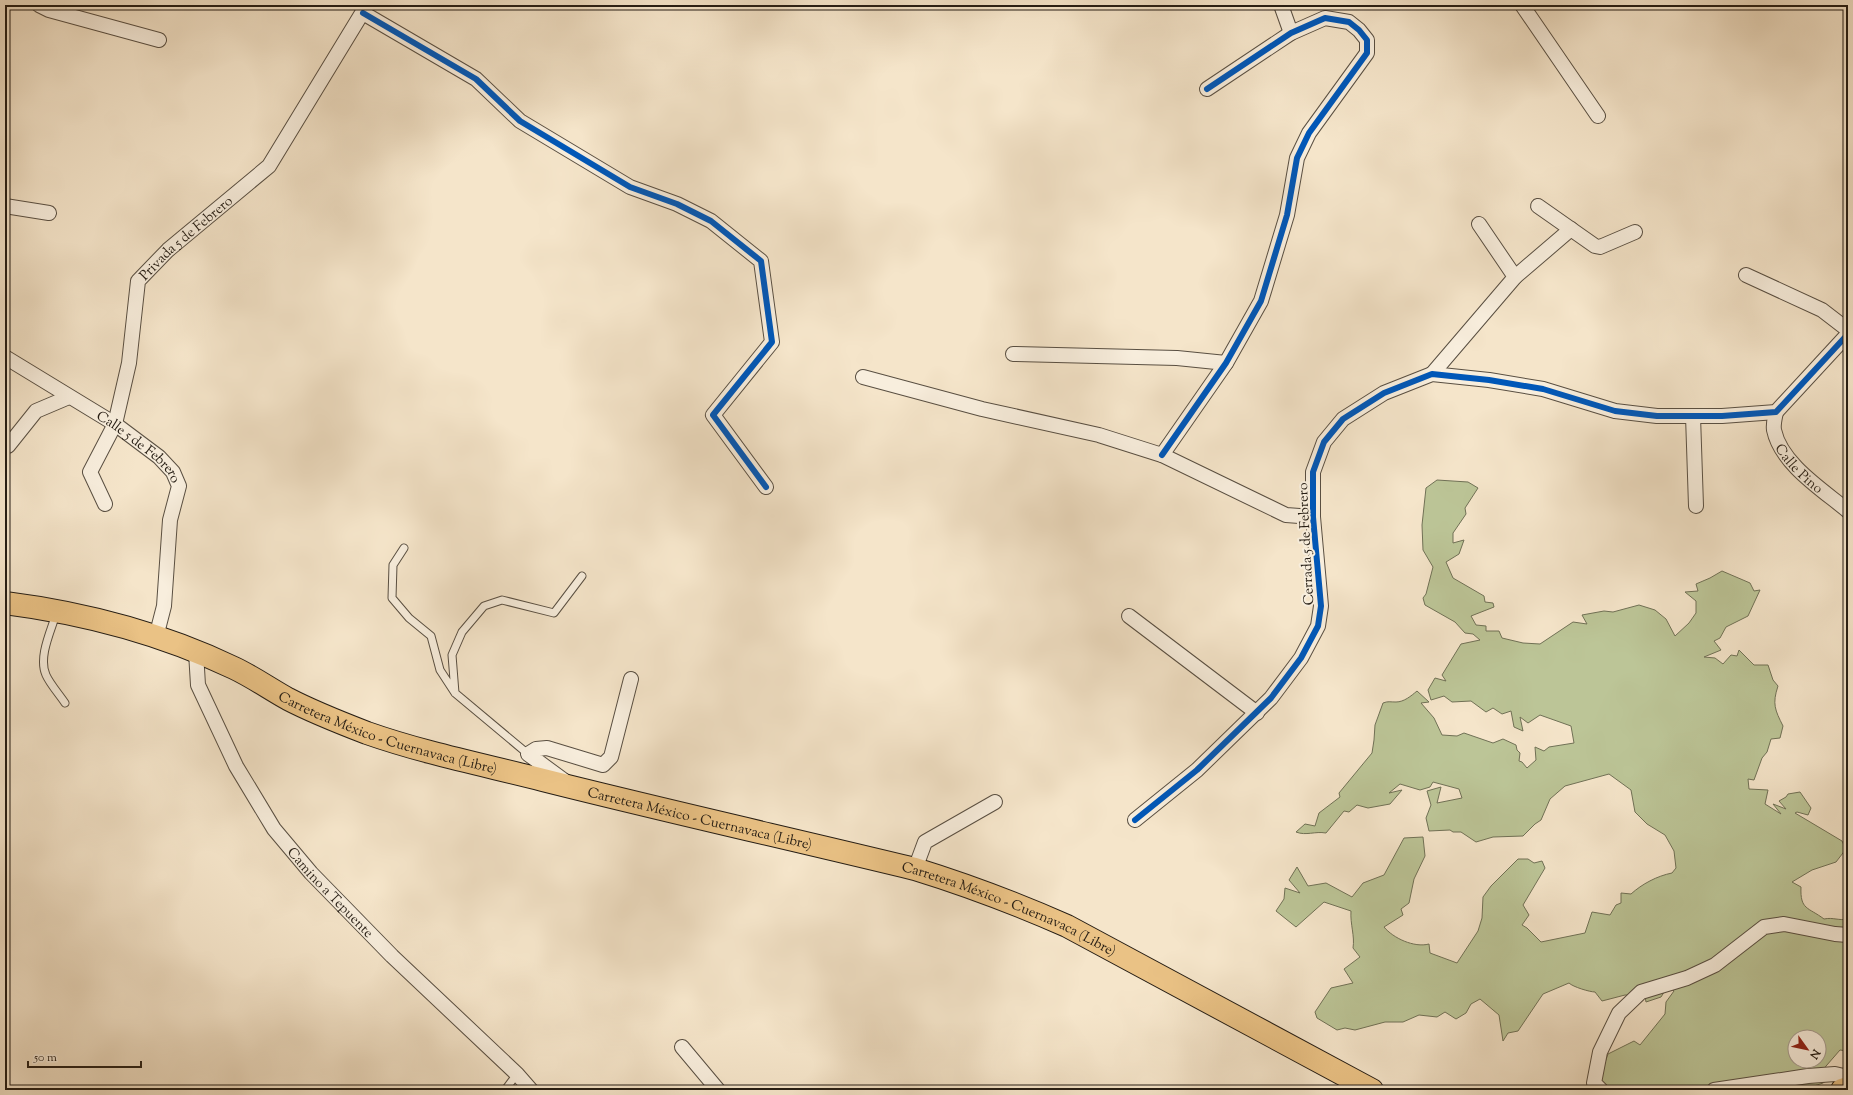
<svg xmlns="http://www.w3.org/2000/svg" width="1853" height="1095" viewBox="0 0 1853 1095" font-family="'Sorts Mill Goudy',serif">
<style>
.green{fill:#bcc597;stroke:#707156;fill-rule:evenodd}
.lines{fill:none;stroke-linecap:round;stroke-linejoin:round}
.lane-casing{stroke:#594f42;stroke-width:9}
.street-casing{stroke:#594f42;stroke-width:16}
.primary-casing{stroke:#251d14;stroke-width:24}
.lane{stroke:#f8eedd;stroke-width:7}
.street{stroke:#f8eedd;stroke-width:14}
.primary{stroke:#eac285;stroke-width:22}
.cycleway-casing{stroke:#f8eedd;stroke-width:8}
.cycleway{stroke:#0057b8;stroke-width:6}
.labels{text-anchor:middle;stroke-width:4;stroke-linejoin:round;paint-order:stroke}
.street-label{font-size:14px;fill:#251d14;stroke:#f8eedd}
</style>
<rect width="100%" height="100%" fill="#f5e5ca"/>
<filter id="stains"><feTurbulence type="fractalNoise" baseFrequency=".005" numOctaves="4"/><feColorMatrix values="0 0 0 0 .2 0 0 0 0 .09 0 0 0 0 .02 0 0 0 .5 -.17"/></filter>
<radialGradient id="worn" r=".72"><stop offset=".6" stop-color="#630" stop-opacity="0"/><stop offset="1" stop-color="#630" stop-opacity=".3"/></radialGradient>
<!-- green -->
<path class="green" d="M1437 480 1468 482 1478 488 1465 508 1466 514 1453 533V543L1464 540 1459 554 1446 562 1453 578 1484 596 1485 602 1493 603 1494 607 1471 616 1476 625 1486 626V631H1499L1502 638 1523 643 1540 644 1573 622 1587 624 1582 615 1604 611 1613 612 1639 605 1655 610 1666 619 1675 636 1689 623 1696 613V601L1685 592 1698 591 1696 584 1710 578 1722 571 1750 583 1754 591 1760 590 1748 616 1726 627 1720 638 1714 641 1721 650 1704 657 1715 658 1723 664 1731 655 1737 656 1739 650 1754 665H1768L1773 680 1778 686C1772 704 1775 710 1783 726L1780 738 1771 739 1767 752 1762 758 1754 780 1748 779 1749 789 1768 790 1765 804 1781 814 1773 804 1786 809 1779 801 1786 797 1788 794 1800 792 1811 808 1808 815 1797 812 1795 813 1842 841 1846 849 1836 862 1812 870 1792 882 1801 887C1800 910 1808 907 1824 919 1833 917 1839 921 1848 919V1053L1847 1051 1840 1050 1820 1073 1830 1078 1823 1083 1802 1090H1588L1591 1086 1598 1082 1608 1054 1634 1041 1640 1045 1665 1014 1666 1002 1674 991 1668 986 1661 997 1646 1002 1645 996 1625 995 1602 1001 1595 992C1590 992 1573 987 1569 983L1543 994 1518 1031 1508 1033 1503 1041 1499 1015 1480 999 1471 1004 1466 1013 1456 1019 1445 1012 1437 1017 1419 1015 1403 1022H1385L1355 1030 1345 1028 1337 1030 1317 1018 1315 1012 1331 988 1353 983 1344 969 1360 957 1353 948C1355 936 1350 924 1351 911L1324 902 1296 927 1276 911 1284 899 1285 888 1300 893 1289 880 1297 867 1308 886 1326 883 1352 897 1363 883 1384 875 1404 838 1423 837 1425 856 1414 879 1409 903 1401 909 1403 915 1384 927C1393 938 1414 948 1429 944L1430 953 1457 963 1478 931 1482 918 1483 897 1491 886 1518 859H1528L1534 863 1542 861 1545 868 1523 905 1529 915 1522 925 1527 928 1541 942 1585 933 1592 912 1610 915 1616 905 1621 903V893L1631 894C1642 884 1657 876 1672 873L1676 868 1674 851 1665 835 1647 824 1635 812 1631 790 1609 774 1565 786 1550 799 1541 820 1535 824 1523 836 1493 837 1476 842 1461 832H1453L1450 830 1429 831 1426 818 1431 805 1427 791 1441 787 1437 803 1462 798 1459 789 1433 782 1430 787 1420 790 1400 784 1389 793 1402 790 1390 804 1368 808 1357 805 1349 812 1344 811 1326 833C1315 831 1306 836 1296 832L1305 824 1315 826 1319 813 1340 797 1339 793 1372 753 1374 740 1375 725 1383 703C1388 701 1390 702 1396 702 1404 702 1411 696 1417 691L1429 702 1421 703 1434 718 1442 735 1457 736 1464 733 1493 743 1503 739 1516 745 1517 750 1520 753 1519 761 1522 762 1527 768 1536 760 1535 747 1544 751 1549 747 1574 743 1571 726 1540 715 1528 723 1520 717 1523 731 1514 727 1511 711 1502 714 1493 708 1486 712 1471 701 1452 702 1444 696 1431 700 1428 690 1435 678 1446 681 1442 675 1461 644 1480 640 1473 634 1465 633 1455 622 1425 605 1423 598 1426 594 1433 567 1423 550 1422 525 1426 488ZM1795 1037H1819V1061H1795Z"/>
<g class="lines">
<!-- lane casing -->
<g class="lane-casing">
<path id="lane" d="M404 548 393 565 392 598 409 618 431 636 440 670 455 693 528 754
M56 614C51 631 38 657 46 675 50 684 59 694 65 703
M455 693 452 655 462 632 484 606 502 600 554 613 582 576
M505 1090 517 1074"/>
</g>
<!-- street casing -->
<g class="street-casing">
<g id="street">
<path d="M39 5 49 10 159 40"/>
<path d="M1281 5 1291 33"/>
<path d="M1522 5 1598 116"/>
<path d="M363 13 476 79 520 121 630 187 677 204 711 221 761 261 772 342 713 415 766 487"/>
<path d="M5 206 49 213"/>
<path d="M1538 206 1595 246 1600 247 1635 232"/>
<path d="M1746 275 1822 310 1848 330"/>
<path d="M1515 277 1571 229"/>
<path d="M1013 354 1177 358 1226 363"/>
<path id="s1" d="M5 357 115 424 159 457 173 472 179 486 170 520 164 606 156 637"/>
<path d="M1432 374 1515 277 1479 224"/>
<path d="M863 377 982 409 1099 435 1162 455 1286 515 1313 517"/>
<path id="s2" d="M1776 412C1775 417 1773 424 1774 430 1781 464 1823 490 1848 511"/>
<path d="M1693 416 1696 506"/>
<path d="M8 446 36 411 69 397"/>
<path d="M1162 455 1226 363 1261 301 1287 215 1297 158 1309 133 1367 53V40L1359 30 1349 22 1325 18 1291 33 1207 89"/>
<path id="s3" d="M105 504 90 472 115 424 129 363 138 281 168 250 269 166 367 5"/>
<path d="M1129 616 1257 713"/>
<path id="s4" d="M196 652 198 685 236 766 274 829 311 873 392 956 517 1074 531 1090"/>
<path d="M566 782 528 754 536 749 547 748 603 765 611 757 631 679"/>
<path d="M1135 820 1197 770 1271 698 1301 658 1318 626 1321 606 1313 517V472L1324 442 1343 419 1384 393 1432 374 1489 380 1543 389 1615 411 1657 416H1722L1776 412 1848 334"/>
<path d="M915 869 925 842 995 802"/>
<path d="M682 1047 718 1090"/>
<path d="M1601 1090 1594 1083 1600 1052 1619 1013 1641 992 1687 978 1715 965 1764 927 1784 924 1835 934 1848 935"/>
<path d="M1714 1090 1808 1076 1835 1074 1848 1077"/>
</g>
</g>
<!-- primary casing -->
<g class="primary-casing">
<g id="primary">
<path id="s5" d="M5 603C84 613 163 634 234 668 253 677 270 689 288 699 313 712 341 723 367 733 424 753 484 765 543 780 666 811 791 839 915 869 967 885 1017 904 1067 926L1372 1090"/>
<path d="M1842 1090 1848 1088"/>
</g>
</g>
<!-- lane -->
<use href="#lane" class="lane"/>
<!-- street -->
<use href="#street" class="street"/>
<!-- primary -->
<use href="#primary" class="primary"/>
<!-- cycleway casing -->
<g class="cycleway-casing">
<path id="cycleway" d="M363 13 476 79 520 121 630 187 677 204 711 221 761 261 772 342 713 415 766 487
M1162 455 1226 363 1261 301 1287 215 1297 158 1309 133 1367 53V40L1359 30 1349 22 1325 18 1291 33 1207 89
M1135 820 1197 770 1271 698 1301 658 1318 626 1321 606 1313 517V472L1324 442 1343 419 1384 393 1432 374 1489 380 1543 389 1615 411 1657 416H1722L1776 412 1848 334"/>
</g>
<!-- cycleway -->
<use href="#cycleway" class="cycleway"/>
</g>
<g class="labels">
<!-- street labels -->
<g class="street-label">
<text dy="5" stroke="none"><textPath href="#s3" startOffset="299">Privada 5 de Febrero</textPath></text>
<text dy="5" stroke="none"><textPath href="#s1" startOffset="162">Calle 5 de Febrero</textPath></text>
<text dy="5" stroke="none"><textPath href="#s2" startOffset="65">Calle Pino</textPath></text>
<text transform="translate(1305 544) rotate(-93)" y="5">Cerrada 5 de Febrero</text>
<text dy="5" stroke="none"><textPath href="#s5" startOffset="407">Carretera México - Cuernavaca (Libre)</textPath></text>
<text dy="5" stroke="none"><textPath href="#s5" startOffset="731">Carretera México - Cuernavaca (Libre)</textPath></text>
<text dy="5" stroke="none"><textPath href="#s4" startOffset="281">Camino a Tepuente</textPath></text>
<text dy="5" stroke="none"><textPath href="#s5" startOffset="1054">Carretera México - Cuernavaca (Libre)</textPath></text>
</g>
</g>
<!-- margin -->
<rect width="1853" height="1095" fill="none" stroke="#f5e5ca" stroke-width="20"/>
<rect x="6" y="6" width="1841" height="1083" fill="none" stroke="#251d14" stroke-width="2"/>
<rect x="10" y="10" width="1833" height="1075" fill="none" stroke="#251d14"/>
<!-- north arrow -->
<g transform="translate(1807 1049) rotate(123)"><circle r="19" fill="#f8eedd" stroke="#a49a8d"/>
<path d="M0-3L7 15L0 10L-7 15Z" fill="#8f2418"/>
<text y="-6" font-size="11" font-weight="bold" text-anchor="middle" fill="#251d14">N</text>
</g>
<!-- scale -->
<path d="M28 1061v6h113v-6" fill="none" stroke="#251d14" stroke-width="2"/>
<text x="34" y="1061" font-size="12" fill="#251d14" stroke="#f8eedd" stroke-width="3" paint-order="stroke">50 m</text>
<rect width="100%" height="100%" filter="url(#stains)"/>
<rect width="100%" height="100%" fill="url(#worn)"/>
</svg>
